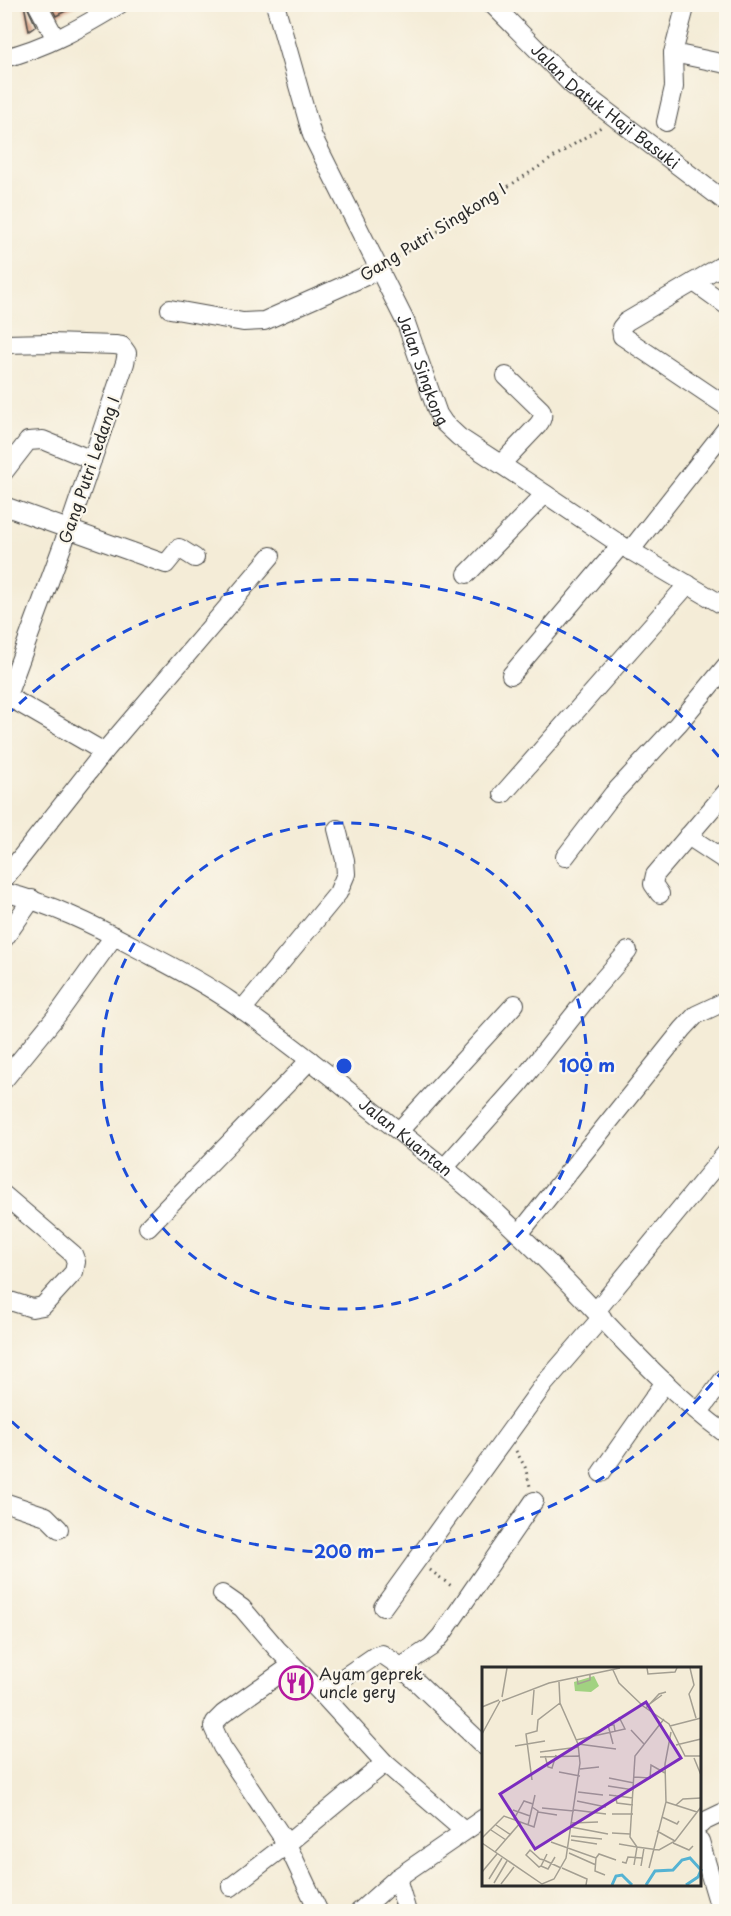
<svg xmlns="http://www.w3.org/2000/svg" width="731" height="1916" viewBox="0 0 731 1916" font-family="'Playpen Sans',sans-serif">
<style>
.building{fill:#d19679}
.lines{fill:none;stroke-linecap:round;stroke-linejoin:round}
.minor-casing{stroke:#494845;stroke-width:20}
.path{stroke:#494845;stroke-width:3;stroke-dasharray:1.5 4.5;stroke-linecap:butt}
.minor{stroke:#fff;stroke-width:18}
.ring{fill:none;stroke:#1d4ed8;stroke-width:3;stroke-dasharray:10 8}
.labels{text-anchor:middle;stroke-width:4.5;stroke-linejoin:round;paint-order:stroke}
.street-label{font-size:16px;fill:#2b2b2b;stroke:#fbf7ec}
.poi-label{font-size:16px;fill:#2b2b2b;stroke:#fbf7ec;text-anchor:start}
.inset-river{fill:none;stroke:#55b3d3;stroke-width:3}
.inset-road{fill:none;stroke:#a49f92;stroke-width:1.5}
.view{fill:#7b2cbf;fill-opacity:0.15;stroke:#7b2cbf;stroke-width:3}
.inset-edge{fill:none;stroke:#2b2b2b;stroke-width:3}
.centre{fill:#1d4ed8;stroke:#fbf7ec;stroke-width:3}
.ring-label{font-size:18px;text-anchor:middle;font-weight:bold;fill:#1d4ed8;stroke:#fbf7ec;stroke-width:4.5;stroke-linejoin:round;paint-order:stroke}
</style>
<rect width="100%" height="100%" fill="#fbf7ec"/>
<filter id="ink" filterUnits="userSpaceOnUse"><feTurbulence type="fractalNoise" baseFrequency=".0167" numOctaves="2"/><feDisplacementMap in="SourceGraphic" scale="12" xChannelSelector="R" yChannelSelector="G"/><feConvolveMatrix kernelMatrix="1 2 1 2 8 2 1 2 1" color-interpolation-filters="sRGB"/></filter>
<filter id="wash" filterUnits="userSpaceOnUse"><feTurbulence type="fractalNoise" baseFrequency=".008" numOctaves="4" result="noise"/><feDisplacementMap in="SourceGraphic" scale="24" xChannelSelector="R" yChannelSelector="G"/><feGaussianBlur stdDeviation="1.35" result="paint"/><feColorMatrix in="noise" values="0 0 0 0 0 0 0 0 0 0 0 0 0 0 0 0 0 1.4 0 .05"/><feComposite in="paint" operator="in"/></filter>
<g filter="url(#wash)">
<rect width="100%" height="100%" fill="#f4ecd7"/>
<g id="blocks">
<!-- building -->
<path class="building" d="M24 4H26L36 26 29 31Z
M50 4H79L56 16Z"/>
</g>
</g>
<g filter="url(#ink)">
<use href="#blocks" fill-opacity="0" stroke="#494845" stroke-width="1.5"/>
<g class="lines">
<!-- minor casing -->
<g class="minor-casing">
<g id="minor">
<path d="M37 4 56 39"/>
<path id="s1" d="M275 4 312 135 406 323 438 414 444 423 459 437 523 479 621 545 726 607"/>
<path id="s2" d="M492 4 572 85 726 202"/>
<path d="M673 53 726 64"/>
<path d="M4 58C46 48 84 26 120 4"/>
<path d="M666 122 674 87 673 53 686 4"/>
<path d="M726 263 626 322 621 328 622 336 726 406"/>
<path d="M694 282 726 305"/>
<path d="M170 309 243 322 264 321 379 270"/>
<path d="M4 344 50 343 115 345 122 346 127 353 125 363 69 528 4 704"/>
<path d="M501 464 538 425C542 420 544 416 541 410L506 376"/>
<path d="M4 472 28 441 43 440 92 460"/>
<path d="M4 506 166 564 179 548 195 558"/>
<path d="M630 551 726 429"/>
<path d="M467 574 545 494"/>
<path d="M511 675 621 545"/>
<path d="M7 696 104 752"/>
<path d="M503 794 688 584"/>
<path d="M688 836 726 861"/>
<path d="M565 857 613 794 678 724 726 666"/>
<path d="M4 879 104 752 271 556"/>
<path id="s3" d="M4 892C51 904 92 924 135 947 167 964 200 980 230 1001 279 1035 326 1072 372 1110 422 1150 473 1189 519 1234 589 1299 649 1378 726 1434"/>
<path d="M660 894 653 884 655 875 726 792"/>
<path d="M4 939 32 899"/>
<path d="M242 1010 338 893 346 874 345 860 337 829"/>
<path d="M4 1080 58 1014 114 936"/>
<path d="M399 1131 515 1004"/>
<path d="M445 1167 519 1084 592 992 628 951"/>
<path d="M4 1195 73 1254 76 1262 74 1272 43 1306 32 1308 4 1299"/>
<path d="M148 1227 310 1060"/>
<path d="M519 1234 683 1029 696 1015 726 1001"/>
<path d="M596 1311 726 1153"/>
<path d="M699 1412 726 1376"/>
<path d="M601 1473 665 1382"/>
<path d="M4 1502 46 1516 59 1529"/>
<path d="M222 1594 242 1608 277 1649 321 1693 385 1763 464 1831"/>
<path d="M383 1607 545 1383 602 1317"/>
<path d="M292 1665 223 1714 215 1722 213 1727 222 1747 287 1844 319 1912"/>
<path d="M401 1667 431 1647 441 1636 534 1501"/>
<path d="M321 1693 375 1656 382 1654 401 1667 484 1746"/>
<path d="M700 1825 703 1822 726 1811"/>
<path d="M700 1841 721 1912"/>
<path d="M397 1878 407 1912"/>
<path d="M231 1887 287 1844 385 1763"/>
<path d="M359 1912 397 1878 484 1818"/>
</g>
</g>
<!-- path -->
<path class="path" d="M392 261 601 127
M516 1451 525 1467 530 1486
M430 1570 454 1588
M4 1902 15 1912"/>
<!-- minor -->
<use href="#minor" class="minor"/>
</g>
</g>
<!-- distance rings -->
<g class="ring">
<circle cx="344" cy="1066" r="243"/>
<path d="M724 1369A486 486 0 0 1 6 1416M6 716A486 486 0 0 1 724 763"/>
</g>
<!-- icons -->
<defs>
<g id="restaurant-ring" transform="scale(1.725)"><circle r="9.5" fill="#fbf7ec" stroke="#b5179e" stroke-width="1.5"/><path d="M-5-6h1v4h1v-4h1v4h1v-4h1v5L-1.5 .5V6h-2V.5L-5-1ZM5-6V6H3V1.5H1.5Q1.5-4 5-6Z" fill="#b5179e"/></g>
</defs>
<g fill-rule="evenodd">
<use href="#restaurant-ring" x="296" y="1683"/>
</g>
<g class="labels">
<!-- street labels -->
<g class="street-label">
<text dy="6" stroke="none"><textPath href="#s2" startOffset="153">Jalan Datuk Haji Basuki</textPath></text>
<text transform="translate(433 232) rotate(-32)" y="6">Gang Putri Singkong I</text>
<text dy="6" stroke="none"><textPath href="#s1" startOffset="396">Jalan Singkong</textPath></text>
<text transform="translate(89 470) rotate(-71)" y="6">Gang Putri Ledang I</text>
<text dy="6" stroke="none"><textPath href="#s3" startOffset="474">Jalan Kuantan</textPath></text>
</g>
<!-- poi labels -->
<g class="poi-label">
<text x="319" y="1680">Ayam geprek<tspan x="319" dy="18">uncle gery</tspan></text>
</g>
</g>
<!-- overview -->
<g transform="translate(482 1667)">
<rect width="219" height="219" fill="#f4ecd7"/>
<path d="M112 9 117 19 109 25 93 24 92 15Z" fill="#a1d281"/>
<path class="inset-river" d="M130 218 134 209 140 208 150 218M164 218 173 204 191 203 200 193 208 191 219 203 216 210 204 218"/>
<path class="inset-road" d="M165 1 166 7 193 5 195 1M208 1 212 18 207 27 214 51M131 3 137 16 161 39 187 57 203 89H219M95 10 96 17 108 13V8M20 30 25 1M20 34 67 16 138 1M165 39 180 28M0 40 17 33M164 41 177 27 184 25M50 48 52 23M182 52 153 89 148 170 155 180 177 183 193 174 219 140M188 59 219 51M149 63 162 77M0 67 18 34M94 73 143 62 137 50M96 77 134 82M131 77 126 58H132L133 64M194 78 219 72M33 79 63 74M58 85 97 80M63 89 66 100 70 101 74 88M58 90 98 89M212 91 219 108M98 102 117 100M77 105 98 109M152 110 168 111 169 98 183 106M127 111 152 116M50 113 44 67 55 64 56 53 78 36M126 119 152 123M96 125 121 128M127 128 151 131M133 128 135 136 151 138M95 134 124 140M184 135 215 145M194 138 201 132 219 131M60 141 92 144M31 143 48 149M92 143 124 147M56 145 75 148M130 147H151M180 150 195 157 197 154M32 152 42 134 51 137M90 156 116 155M14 158 29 168M46 158 53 128M89 160 126 167M9 163 24 173M175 164 193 174M130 166 148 167M89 169 120 172M0 171 22 149 52 160 56 144 50 140M89 173 115 177M69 175 114 191 113 204 123 208M0 176 60 217 72 212 84 191 98 96 96 77 78 36 77 15M191 176 207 183 211 179M137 177 155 180 152 198M13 185 39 155M87 186 114 198M65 187 59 199 57 200 44 188 48 183 58 192 62 193 79 201M114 191 117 187 134 193M140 195 144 196 146 190 160 191M59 199 66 202 73 190M159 199 162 181M80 201 105 212 104 218M167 201 184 135 183 97 189 65M0 205 15 187M7 212 20 191M12 216 25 194M19 217 32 200"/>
<path class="view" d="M164 35 199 91 53 182 18 127Z"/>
<rect width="219" height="219" class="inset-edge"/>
</g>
<circle cx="344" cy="1066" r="9" class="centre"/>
<g class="ring-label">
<text x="587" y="1072">100 m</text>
<text x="344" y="1558">200 m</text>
</g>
<!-- margin -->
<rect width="731" height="1916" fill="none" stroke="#fbf7ec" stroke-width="24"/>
</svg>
